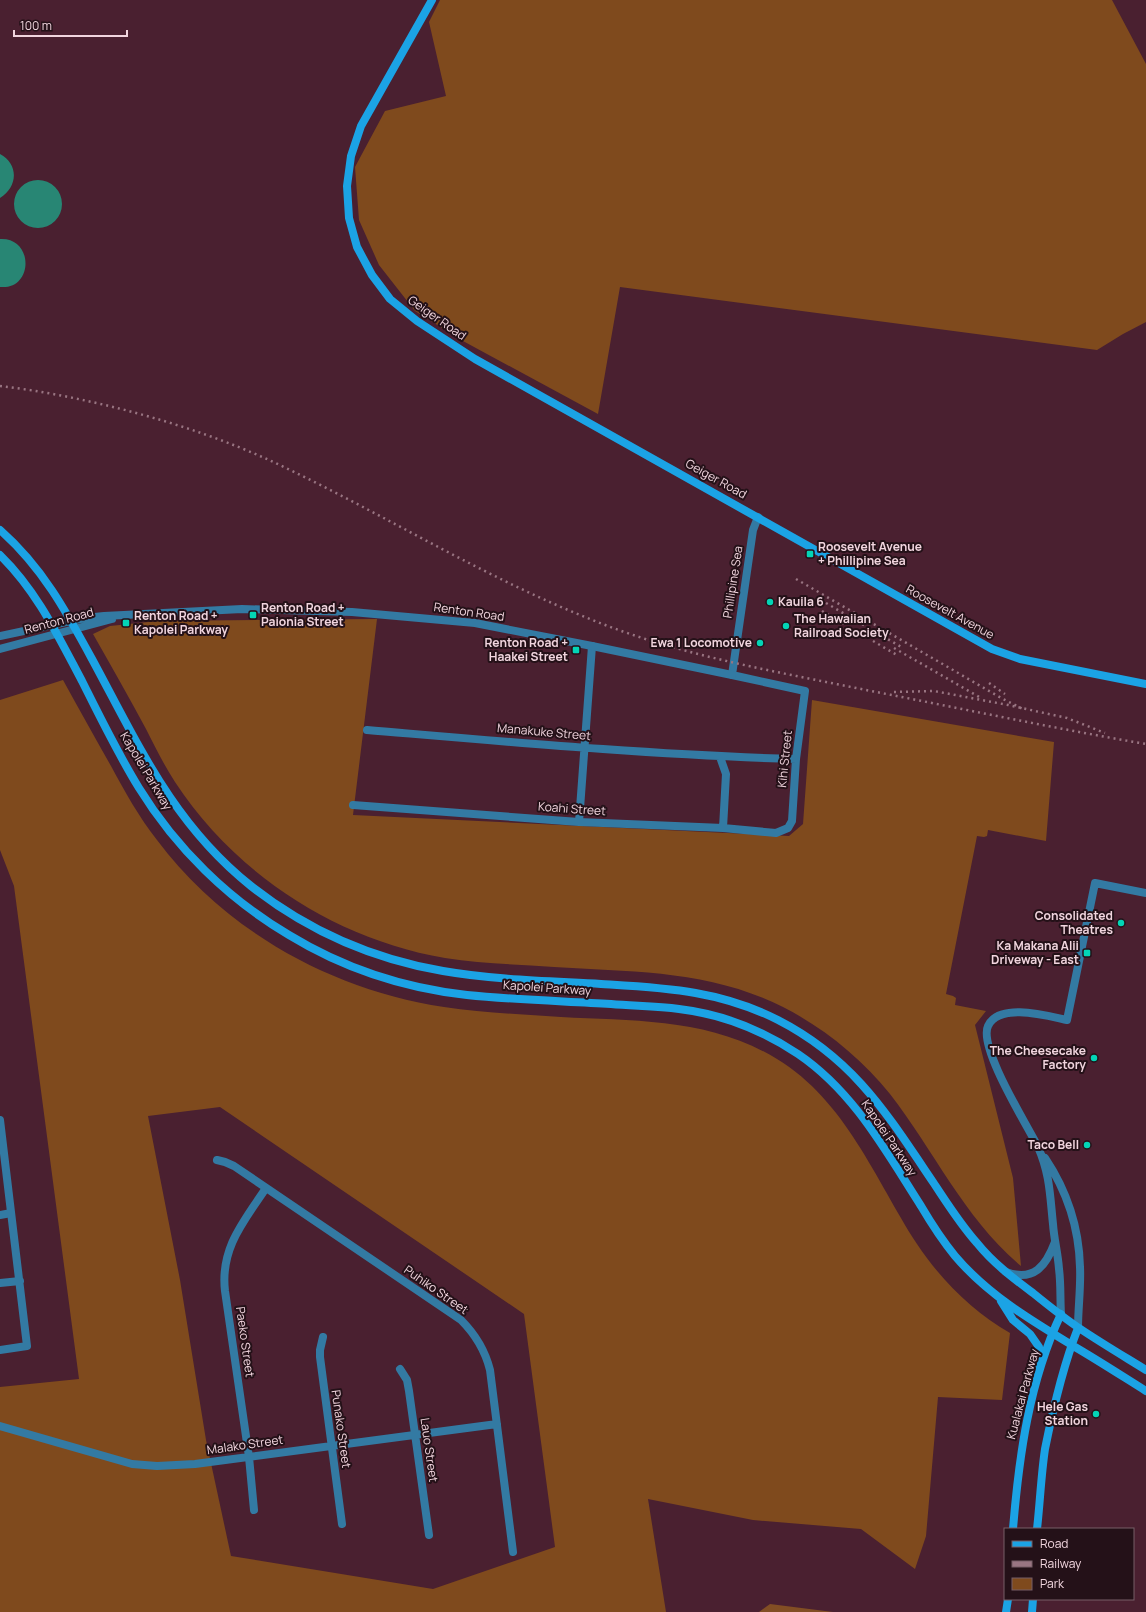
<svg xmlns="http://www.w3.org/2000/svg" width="1146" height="1612" viewBox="0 0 1146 1612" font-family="Manrope,sans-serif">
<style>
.green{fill:#7f4a1d;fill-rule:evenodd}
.forest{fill:#824e24}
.water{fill:#288674}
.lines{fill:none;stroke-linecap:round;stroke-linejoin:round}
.minor{stroke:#337aa3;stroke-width:8}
.tertiary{stroke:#337aa3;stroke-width:8}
.secondary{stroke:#1ba3e5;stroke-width:8}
.rail{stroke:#997582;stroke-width:2.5;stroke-dasharray:2 4;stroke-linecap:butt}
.poi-dot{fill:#03d5b6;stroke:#241118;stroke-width:1.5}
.labels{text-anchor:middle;stroke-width:4;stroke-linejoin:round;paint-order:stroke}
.street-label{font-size:12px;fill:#f1d5de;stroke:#241118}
.poi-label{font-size:12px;font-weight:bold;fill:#f1d5de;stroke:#241118;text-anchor:end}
</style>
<rect width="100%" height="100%" fill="#4a2030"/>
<!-- green -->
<path class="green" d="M440 0H1112L1146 64V322L1123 334 1097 350 620 287 598 414 463 341 415 311 379 265 359 220 355 167 385 111 446 96 429 22Z
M377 619 353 815 789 836 803 824 812 700 1054 742 1046 841 988 830 987 836 984 837 977 836 946 994 953 996 956 998 955 1005 986 1011 975 1025 1013 1178 1021 1266C964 1218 935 1152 890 1094 861 1058 824 1028 783 1007 709 970 634 972 554 967 518 964 481 964 445 958 336 939 236 875 175 782 164 765 155 747 146 729 129 697 111 666 93 634L110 626 158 621Z
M63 680C79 709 95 738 111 766 125 792 139 817 157 840 225 931 332 990 444 1007 482 1013 522 1014 561 1017 635 1021 710 1018 777 1059 846 1101 875 1179 917 1244 941 1280 973 1312 1010 1333L1002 1400 938 1397 926 1536 915 1569 861 1529 753 1520 648 1499 666 1612H0V1387L79 1379 14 886 0 850V700ZM220 1107 524 1314 555 1547 433 1589 231 1556 206 1440 180 1280 148 1116Z"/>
<!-- forest -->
<path class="forest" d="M770 1604 833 1612H759Z"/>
<!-- water -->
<path class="water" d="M0 154C19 164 18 187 0 198Z
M14 204a24 24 0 1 1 48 0a24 24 0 1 1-48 0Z
M0 239C34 237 34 290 0 287Z"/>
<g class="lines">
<!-- minor -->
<path class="minor" d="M367 730C510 742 653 755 796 759
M720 757 726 774 723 828
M353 805 579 822 723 828 776 833 788 828 792 821 796 759 805 691 732 675 753 530 758 517
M579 822 592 646
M0 1120 27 1346 0 1350
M1045 1158C1067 1191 1079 1227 1080 1267 1081 1287 1078 1308 1078 1328
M217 1160 225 1162 234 1166 461 1320C476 1335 485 1350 490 1370L513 1552
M0 1215 11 1213
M1006 1272C1034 1282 1046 1266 1055 1242
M0 1283 20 1281
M1061 1314C1060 1299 1061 1284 1059 1269 1058 1254 1054 1239 1053 1224 1050 1196 1050 1174 1038 1147 1027 1125 978 1047 988 1026 999 1002 1048 1016 1067 1020L1095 883 1146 893
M323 1337 320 1350V1357L342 1524
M400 1369 407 1380 409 1391 429 1535
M0 1426 132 1464 157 1466 195 1464 497 1424
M254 1510 249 1457 225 1291C220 1248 244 1221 266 1188"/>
<!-- tertiary -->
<path class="tertiary" d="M0 636 85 618 104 616 242 609 352 612 475 623 592 646 732 675
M0 649 112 619"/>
<!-- secondary -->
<path class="secondary" d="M432 0 361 126 351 156 347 186 349 218 357 247 372 275 390 299 417 321 475 359 992 649 1020 659 1146 684
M0 530C42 567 66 611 92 659 138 744 173 824 251 886 307 930 373 959 443 971 495 980 549 981 601 984 665 988 719 990 778 1020 854 1059 887 1114 933 1182 947 1203 960 1224 977 1243 993 1263 1013 1278 1033 1293 1049 1306 1065 1319 1082 1330 1103 1344 1125 1357 1146 1370
M0 555C37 591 58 636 82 681 100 717 118 754 139 788 176 848 228 899 289 935 343 968 404 988 467 995 515 1000 563 1001 611 1004 633 1006 656 1006 679 1009 721 1014 762 1030 798 1054 854 1092 885 1150 921 1206 931 1223 942 1240 955 1256 988 1295 1032 1321 1075 1347 1099 1361 1122 1376 1146 1391
M1001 1301 1013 1320 1030 1334 1039 1347V1366
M1013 1529C1019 1456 1029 1382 1061 1314
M1037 1529C1040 1503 1041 1476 1045 1449 1053 1409 1063 1366 1078 1328
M1006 1612 1008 1599
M1032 1612 1033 1599"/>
<!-- rail -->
<path class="rail" d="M0 386C86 396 190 424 269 460 377 510 479 575 590 619 678 655 773 671 866 690 959 708 1052 728 1146 744
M796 579 1003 699 1023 709
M826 603 903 648
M822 611 844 624
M873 641 897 655
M894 648 981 698
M989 683 1005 694
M894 692 934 691 1008 705 1067 718 1105 733"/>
</g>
<!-- markers -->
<g class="poi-dot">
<rect x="806" y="550" width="8" height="8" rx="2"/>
<circle cx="770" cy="602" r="4"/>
<rect x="249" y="611" width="8" height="8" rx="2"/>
<rect x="122" y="619" width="8" height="8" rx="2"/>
<circle cx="786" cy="626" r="4"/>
<circle cx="760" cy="643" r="4"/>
<rect x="572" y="646" width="8" height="8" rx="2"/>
<circle cx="1121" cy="923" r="4"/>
<rect x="1083" y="949" width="8" height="8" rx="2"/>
<circle cx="1094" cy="1058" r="4"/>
<circle cx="1087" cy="1145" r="4"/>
<circle cx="1096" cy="1414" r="4"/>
</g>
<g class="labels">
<!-- street labels -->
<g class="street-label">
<text transform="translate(437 318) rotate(35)" y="4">Geiger Road</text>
<text transform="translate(716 479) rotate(29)" y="4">Geiger Road</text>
<text transform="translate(733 582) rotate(-81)" y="4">Phillipine Sea</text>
<text transform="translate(469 612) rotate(8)" y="4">Renton Road</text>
<text transform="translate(950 612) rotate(29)" y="4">Roosevelt Avenue</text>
<text transform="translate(59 621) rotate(-15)" y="4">Renton Road</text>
<text transform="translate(544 732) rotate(5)" y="4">Manakuke Street</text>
<text transform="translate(785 759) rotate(-84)" y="4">Kihi Street</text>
<text transform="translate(146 771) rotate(59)" y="4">Kapolei Parkway</text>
<text transform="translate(572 809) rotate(4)" y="4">Koahi Street</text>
<text transform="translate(547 988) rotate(4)" y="4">Kapolei Parkway</text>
<text transform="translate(889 1138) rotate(56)" y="4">Kapolei Parkway</text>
<text transform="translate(436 1290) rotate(35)" y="4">Puhiko Street</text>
<text transform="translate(245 1342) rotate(82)" y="4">Paeko Street</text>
<text transform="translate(1023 1394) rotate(-75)" y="4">Kualakai Parkway</text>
<text transform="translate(341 1429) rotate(82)" y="4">Punako Street</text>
<text transform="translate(245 1445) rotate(-8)" y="4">Malako Street</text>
<text transform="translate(429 1450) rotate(82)" y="4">Lauo Street</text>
</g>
<!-- poi labels -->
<g class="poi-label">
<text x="818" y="551" text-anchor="start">Roosevelt Avenue<tspan x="818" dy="14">+ Phillipine Sea</tspan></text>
<text x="778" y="606" text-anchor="start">Kauila 6</text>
<text x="261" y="612" text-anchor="start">Renton Road +<tspan x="261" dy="14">Paionia Street</tspan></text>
<text x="134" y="620" text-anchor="start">Renton Road +<tspan x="134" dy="14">Kapolei Parkway</tspan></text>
<text x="794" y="623" text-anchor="start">The Hawaiian<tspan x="794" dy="14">Railroad Society</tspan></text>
<text x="568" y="647">Renton Road +<tspan x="568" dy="14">Haakei Street</tspan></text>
<text x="752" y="647">Ewa 1 Locomotive</text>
<text x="1113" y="920">Consolidated<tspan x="1113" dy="14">Theatres</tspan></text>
<text x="1079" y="950">Ka Makana Alii<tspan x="1079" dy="14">Driveway - East</tspan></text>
<text x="1086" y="1055">The Cheesecake<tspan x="1086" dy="14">Factory</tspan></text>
<text x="1079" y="1149">Taco Bell</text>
<text x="1088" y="1411">Hele Gas<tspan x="1088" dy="14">Station</tspan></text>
</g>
</g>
<!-- legend -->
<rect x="1004" y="1528" width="130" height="72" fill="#241118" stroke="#765f67"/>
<rect x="1012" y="1541" width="20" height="6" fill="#1ba3e5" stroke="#765f67"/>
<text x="1040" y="1548" font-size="12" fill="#f1d5de">Road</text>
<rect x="1012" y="1561" width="20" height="6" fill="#997582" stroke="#765f67"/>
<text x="1040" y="1568" font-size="12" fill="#f1d5de">Railway</text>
<rect x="1012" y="1578" width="20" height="12" fill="#7f4a1d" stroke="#765f67"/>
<text x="1040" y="1588" font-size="12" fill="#f1d5de">Park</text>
<!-- scale -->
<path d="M14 30v6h113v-6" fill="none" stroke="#f1d5de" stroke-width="2"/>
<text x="20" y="30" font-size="12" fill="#f1d5de" stroke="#241118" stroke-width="3" paint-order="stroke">100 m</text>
</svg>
